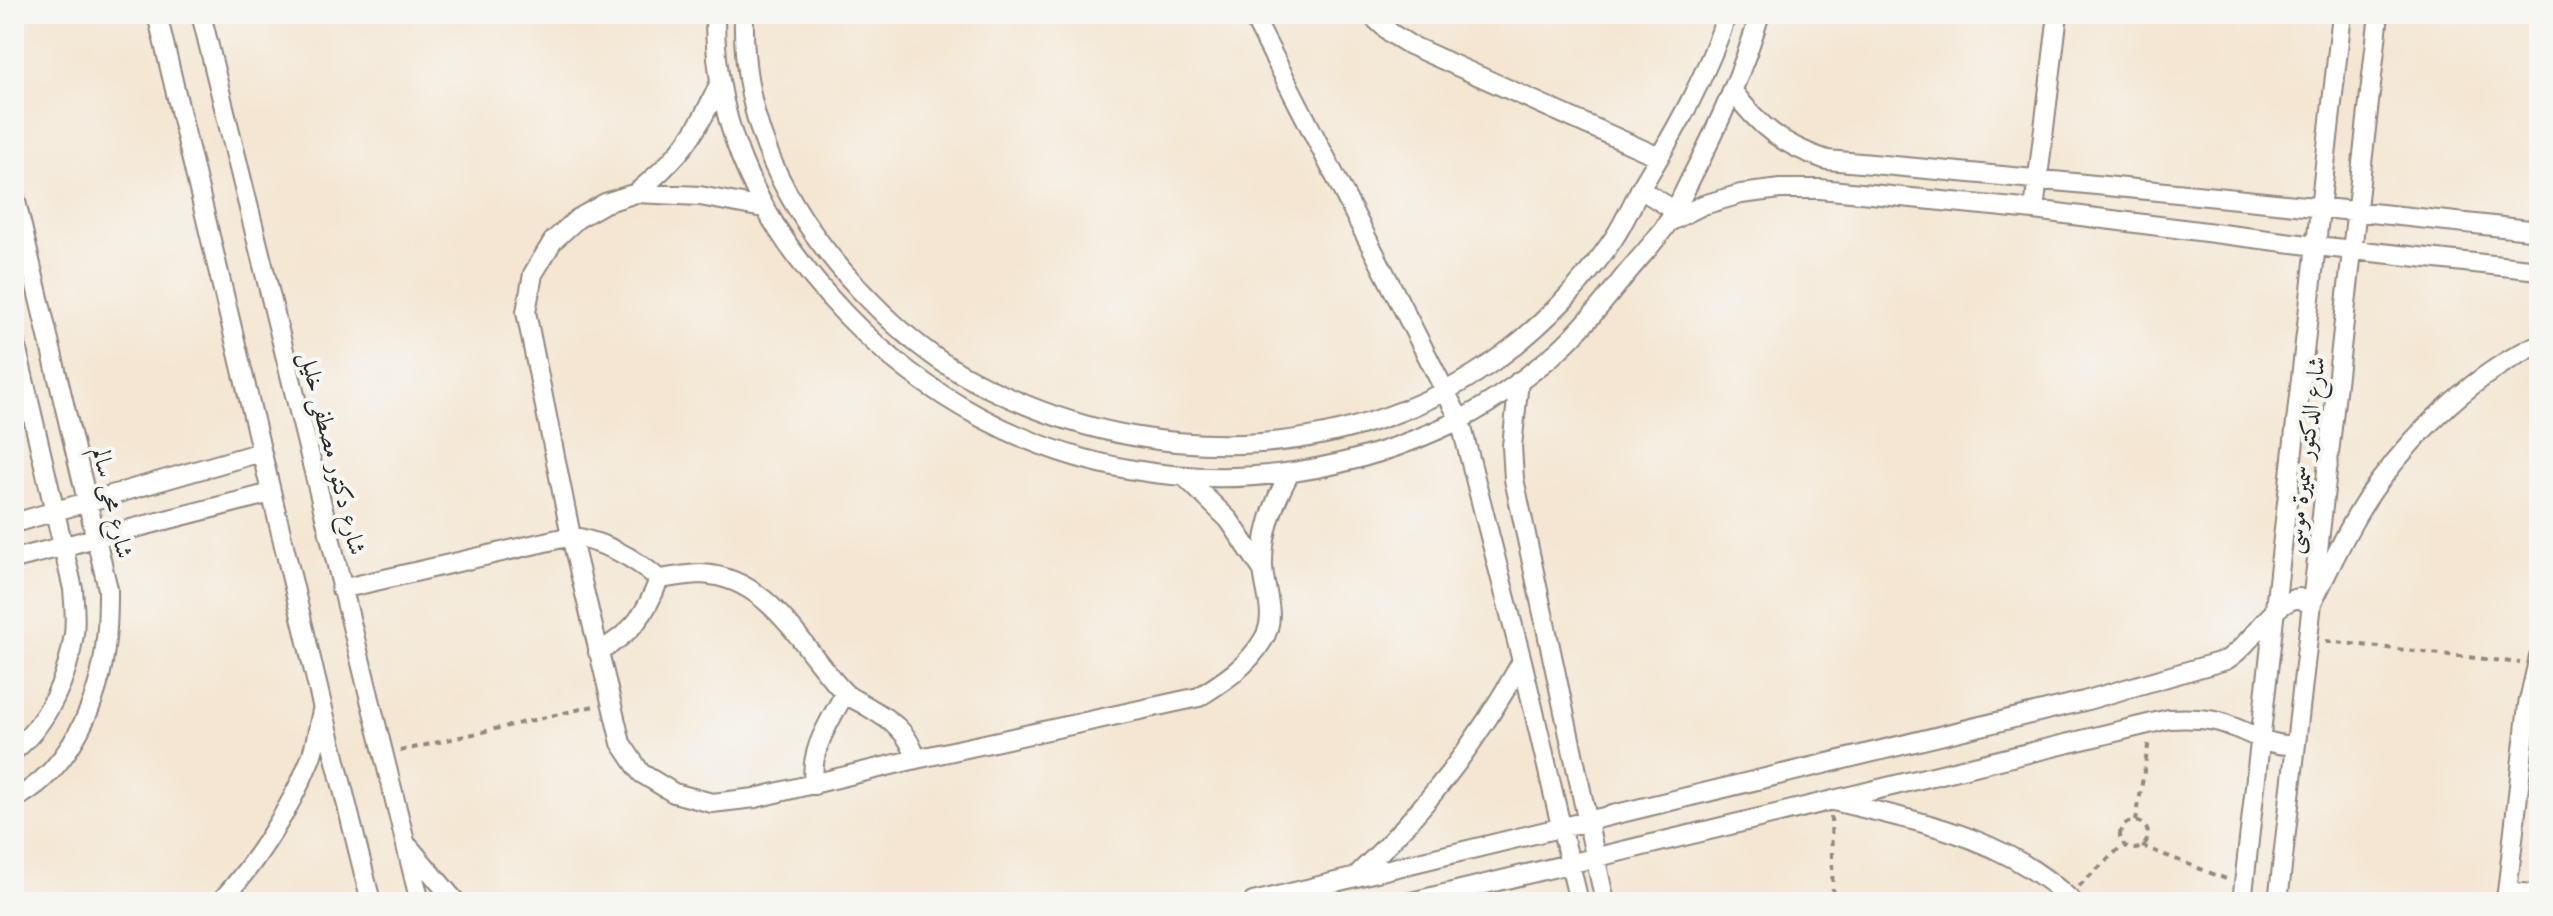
<svg xmlns="http://www.w3.org/2000/svg" width="2553" height="916" viewBox="0 0 2553 916" font-family="Cardo,Amiri,serif">
<style>
.lines{fill:none;stroke-linecap:round;stroke-linejoin:round}
.minor-casing{stroke:#90887e;stroke-width:22}
.path{stroke:#90887e;stroke-width:4;stroke-dasharray:6 6;stroke-linecap:butt}
.minor{stroke:#fff;stroke-width:18}
.labels{text-anchor:middle;stroke-width:8;stroke-linejoin:round;paint-order:stroke}
.street-label{font-size:24px;fill:#2b2b2b;stroke:#f6f6f2}
</style>
<rect width="100%" height="100%" fill="#f6f6f2"/>
<filter id="ink" filterUnits="userSpaceOnUse"><feTurbulence type="fractalNoise" baseFrequency=".0125" numOctaves="2"/><feDisplacementMap in="SourceGraphic" scale="16" xChannelSelector="R" yChannelSelector="G"/><feConvolveMatrix kernelMatrix="1 2 1 2 8 2 1 2 1" color-interpolation-filters="sRGB"/></filter>
<filter id="wash" filterUnits="userSpaceOnUse"><feTurbulence type="fractalNoise" baseFrequency=".006" numOctaves="4" result="noise"/><feDisplacementMap in="SourceGraphic" scale="32" xChannelSelector="R" yChannelSelector="G"/><feGaussianBlur stdDeviation="1.8" result="paint"/><feColorMatrix in="noise" values="0 0 0 0 0 0 0 0 0 0 0 0 0 0 0 0 0 1.4 0 .05"/><feComposite in="paint" operator="in"/></filter>
<g filter="url(#wash)">
<rect width="100%" height="100%" fill="#f4e6d2"/>
</g>
<g filter="url(#ink)">
<g class="lines">
<!-- minor casing -->
<g class="minor-casing">
<path id="minor" d="M157 14 323 709 371 902
M201 14 420 902
M715 14C714 134 764 229 845 314 1008 484 1246 524 1457 421 1489 406 1524 379 1552 356 1576 336 1599 308 1619 283 1634 263 1653 245 1667 224 1677 209 1684 192 1692 176 1719 125 1743 70 1760 14
M744 14C741 124 786 211 860 290 880 311 900 331 923 348 949 369 980 385 1010 398 1168 469 1358 461 1501 356 1543 325 1585 282 1614 238 1626 220 1634 199 1645 181 1677 128 1708 73 1727 14
M1252 14 1460 420 1522 661 1579 902
M1370 14 1392 34 1410 45 1659 157
M1732 90C1760 128 1783 145 1827 160 2065 181 2302 205 2539 231
M1640 189 1674 210
M14 193 108 589C108 606 108 622 106 639 101 699 70 771 14 799
M636 193C679 158 698 133 720 82
M763 208 700 196 636 193 605 203 577 219 553 241 533 274 526 312 571 536 621 743 641 773 674 793 712 803 755 798 916 759 1199 697C1224 681 1247 667 1263 640 1278 616 1264 591 1263 567 1262 533 1273 503 1290 473
M2034 210 2058 14
M1667 223 1703 205 1741 194 1780 189H1820L2034 210 2316 246 2539 270
M14 337 73 589C74 603 76 619 74 634 68 678 48 722 14 751
M1519 381 1512 446 1514 479 1605 902
M1184 476 1229 520 1262 569
M14 523 261 452
M14 559 271 493
M341 589 571 536C606 543 632 556 659 579 672 578 687 574 701 574 771 577 801 648 843 691 848 697 856 700 863 704 888 719 908 729 916 759
M598 652C632 633 646 615 659 579
M814 785C809 750 829 723 845 693
M1833 801C1921 822 2006 837 2073 902
M409 847 456 902
M1359 873C1428 807 1476 744 1522 661
M2507 891 2538 895
M220 902C255 864 291 808 310 760 316 745 318 727 322 711
M1253 902 2084 701 2226 660C2253 644 2271 602 2299 598L2311 605C2332 564 2351 519 2379 482 2420 427 2476 373 2539 344
M1411 902 2169 719C2185 718 2199 718 2215 721 2240 726 2272 750 2295 744
M2242 902 2342 14
M2278 902 2379 14
M2506 902 2528 705 2539 657"/>
</g>
<!-- path -->
<path class="path" d="M2326 641 2520 663
M400 751 594 706
M1831 816 1833 902
M2136 821 2149 740
M2120 835a14 14 0 1 1 28 0a14 14 0 1 1-28 0Z
M2142 846 2226 879
M2079 886 2124 844"/>
<!-- minor -->
<use href="#minor" class="minor"/>
</g>
</g>
<g class="labels">
<!-- street labels -->
<g class="street-label">
<text transform="translate(333 453) rotate(76)" y="8">شارع دكتور مصطفى خليل</text>
<text transform="translate(2305 455) rotate(-83)" y="8">شارع الدكتور سميرة موسى</text>
<text transform="translate(113 503) rotate(77)" y="8">شارع محى سالم</text>
</g>
</g>
<!-- margin -->
<rect width="2553" height="916" fill="none" stroke="#f6f6f2" stroke-width="48"/>
</svg>
